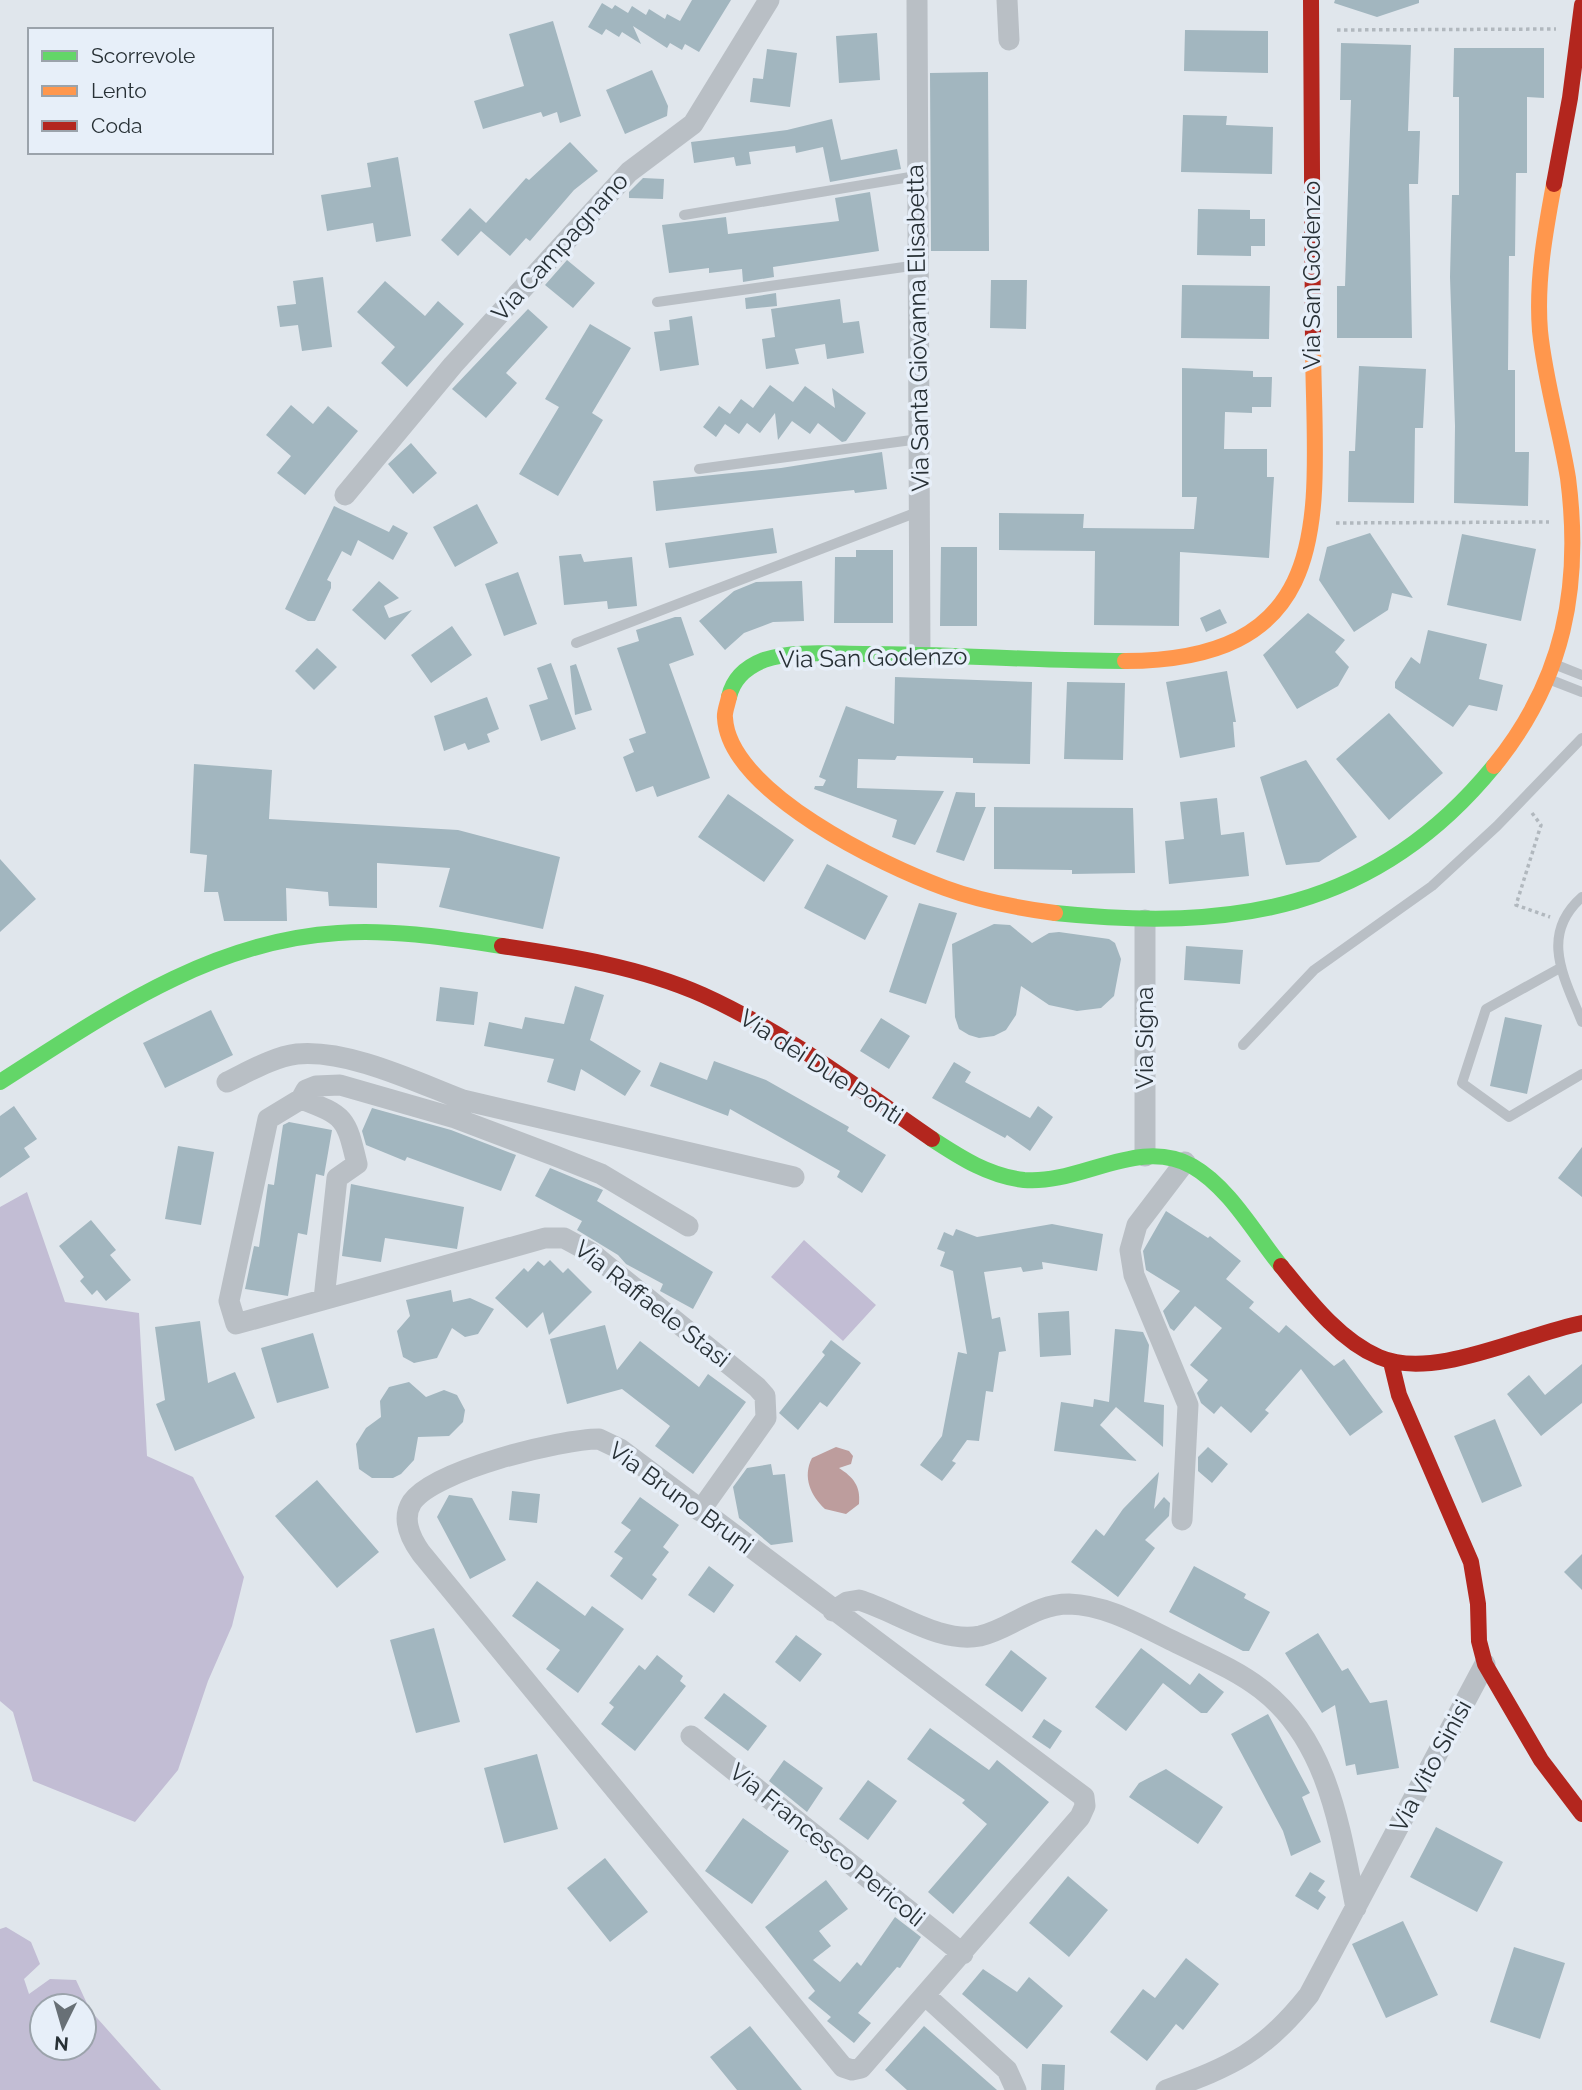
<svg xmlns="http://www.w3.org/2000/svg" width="1582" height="2090" viewBox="0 0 1582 2090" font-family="Raleway,sans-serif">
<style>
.green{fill:#c2bdd4;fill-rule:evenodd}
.water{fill:#bd9d9d}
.building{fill:#a2b6bf}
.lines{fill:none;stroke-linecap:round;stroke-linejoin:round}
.path{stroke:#b1b8be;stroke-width:3.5;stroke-dasharray:3.5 3.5;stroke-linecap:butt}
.lane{stroke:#b9bfc5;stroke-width:10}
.street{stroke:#b9bfc5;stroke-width:21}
.fast{stroke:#63d668;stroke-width:16}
.slow{stroke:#ff974d;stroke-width:16}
.jam{stroke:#b3261e;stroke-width:16}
.labels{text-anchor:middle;stroke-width:7;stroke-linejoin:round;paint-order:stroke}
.street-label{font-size:24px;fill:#283136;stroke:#e7eff9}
</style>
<rect width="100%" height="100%" fill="#e0e6ec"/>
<!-- green -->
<path class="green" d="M27 1192 65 1302 139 1313 147 1456 193 1477 244 1577 232 1626 208 1681 178 1770 135 1822 33 1781 13 1712 0 1701V1207Z
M804 1240 876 1305 843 1341 771 1277Z
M6 1927 31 1942 40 1964 24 1979 29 1994 50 1979 76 1980 90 2010 161 2090H0V1929ZM84 2006V2048H42V2006Z"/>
<!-- water -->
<path class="water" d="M836 1447 849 1451 853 1456 851 1464 839 1468C853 1477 861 1486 859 1504L846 1514 825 1509C811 1496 802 1477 812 1458Z"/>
<!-- building -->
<path class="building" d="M692 0H731L699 52 685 44 682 50 670 43 667 48 633 26 641 44 622 32 619 37 606 29 602 35 588 27 602 3 612 9 615 5 628 13 632 6 646 15 649 9 665 19 667 14 680 21Z
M1335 0H1419V3L1377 17 1334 3Z
M553 21 581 116 560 123 557 112 543 117 541 112 483 129 474 101 524 86 509 34Z
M1185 30 1268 31V73L1184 71Z
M877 33 880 80 839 83 836 36Z
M1341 43 1411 45 1408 131H1420L1418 184H1409L1412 338H1337V286H1345L1351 100H1340Z
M1454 48H1544V98L1527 97V173H1516L1515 256H1509L1508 370H1515V452H1529L1528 506 1454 503 1455 426 1450 277 1452 195H1459V97H1453Z
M767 49 797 53 790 107 750 102 753 78 763 79Z
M652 70 668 106 667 116 625 134 606 90Z
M988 72 989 251H931L930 73Z
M1183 115 1227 116 1226 125 1273 127 1272 174 1181 172Z
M832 119 841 160 897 149 901 169 830 182 823 147 796 153 795 146 749 152 751 164 736 166 734 157 694 163 691 142 787 130Z
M570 142 598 171 574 190 530 241 526 238 510 256 481 231 458 256 441 240 470 208 486 223 526 178 529 180Z
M398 157 411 236 376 242 373 223 327 231 321 195 371 187 367 163Z
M643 178 664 179 663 199 629 198V192Z
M870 192 879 251 773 267 774 277 743 282 742 269 709 273V268L669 273 662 225 726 217 728 234 839 221 835 198Z
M1198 209 1250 210V219H1265V246H1251V256L1197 255Z
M567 260 595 283 573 308 545 285Z
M323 277 332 347 302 351 298 325 280 327 277 306 296 304 293 281Z
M991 280H1027L1026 329 990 328Z
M385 281 425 316 438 301 464 324 407 387 381 363 395 347 357 312Z
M1182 285 1270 286 1269 339 1181 338Z
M776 293 777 306 746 309 745 298Z
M840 299 843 323 859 321 864 353 827 359 825 344 795 349 799 364 766 369 762 339 775 337 771 309Z
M528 309 548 327 506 373 517 383 486 418 452 389Z
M692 316 699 365 660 371 654 332 670 330 669 320Z
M590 324 631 348 592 413 603 420 558 496 519 474 559 407 545 399Z
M1359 366 1426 369 1423 428H1415L1414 503 1348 502 1349 451H1355Z
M1182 368 1253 371V377H1272L1271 407H1252V413L1225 412 1224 449H1267V477H1274L1269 558 1180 552 1179 626 1094 625 1095 551 999 550V513L1084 514 1083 528 1194 529 1197 497H1182Z
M770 385 793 402 805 386 835 408 832 388 866 413 846 441 842 442 818 423 810 434 792 421 778 440 775 413 760 433 747 423 739 434 725 424 716 437 703 427 719 406 730 414 741 399 753 408Z
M291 405 313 424 328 406 358 431 305 495 277 473 291 456 266 435Z
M411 443 437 473 413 494 388 464Z
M882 452 887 489 855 493 854 490 656 511 653 481 781 468Z
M477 504 498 543 455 567 433 527Z
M334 506 389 532 393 525 408 533 393 560 358 540 351 556 342 551 327 580 331 582V588L315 621H308L285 609Z
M773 528 777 553 669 568 665 543Z
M1370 533 1413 598 1392 593 1388 610 1354 632 1319 580 1327 547Z
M1462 534 1536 549 1521 621 1447 605Z
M941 547H977V626H940Z
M856 550H893V623H834L835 557H856Z
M581 554 584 562 632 557 637 606 608 609 607 601 564 605 559 556Z
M518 572 537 624 504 636 485 584Z
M379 581 399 598 384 606 389 618 412 610 385 640 352 610Z
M802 581 804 621 773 622 744 633 725 650 699 621 734 591 756 582Z
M1220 609 1227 623 1206 632 1200 618Z
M1308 613 1345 640 1335 652 1349 667 1338 686 1297 709 1263 655Z
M675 617H681L694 655 669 664 710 778 657 797 653 786 636 792 623 757 634 752 629 739 646 733 617 648 639 641 636 630Z
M452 626 472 655 431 683 411 655Z
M1428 630 1487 644 1479 679 1503 685 1497 711 1469 705 1453 727 1395 688V682L1411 657 1420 664Z
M317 648 337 667 314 690 295 671Z
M551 663 576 729 541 741 529 705 548 699 537 668Z
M576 664 592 710 575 715 570 666Z
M1227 671 1236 722H1233L1235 747 1180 758 1166 682Z
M895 677 1032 682 1030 764 973 763V758L897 756 895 760 858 759 857 788 944 791 915 845 892 837 897 820 814 789 815 786H823L826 780 819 777 846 706 894 724Z
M1067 682 1125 683 1123 760 1064 759Z
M487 697 499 729 487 734 490 742 468 750 465 743 444 751 434 716Z
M1389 713 1443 773 1389 820 1336 759Z
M1306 760 1357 837 1319 862 1286 865 1260 777Z
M194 764 272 770 269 819 458 830 560 857 543 929 439 907 450 868 377 863V908L329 906 328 892 286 888 287 921H224L218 892H204L207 855 190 853Z
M956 792 975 793V807H986L964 861 936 852Z
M728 794 794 840 764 882 698 837Z
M1217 798 1221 835 1244 832 1249 876 1169 884 1165 841 1184 839 1180 802Z
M994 807 1133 808 1135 873 1072 874V870L994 869Z
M0 859 36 899 0 932Z
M827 864 888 896 865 940 804 908Z
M919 903 957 913 926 1004 889 992Z
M994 924 1010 925 1032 943 1049 933 1059 932 1109 939 1115 943 1121 959 1114 996 1101 1008 1077 1011 1049 1005 1021 986 1016 1015 1006 1030 994 1036 979 1038 969 1035 959 1029 955 1017 952 944Z
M1186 946 1243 950 1240 984 1184 980Z
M575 986 604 995 590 1040 641 1071 625 1096 581 1069 575 1091 547 1082 554 1059 484 1046 489 1022 522 1029 525 1017 564 1024Z
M440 987 478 992 474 1025 436 1021Z
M211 1010 233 1055 165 1088 143 1043Z
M1505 1017 1542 1025 1527 1094 1490 1086Z
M881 1018 910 1036 889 1069 860 1051Z
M714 1061 766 1080 849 1127 847 1131 886 1155 862 1193 837 1177 840 1171 730 1109 728 1116 650 1086 660 1062 707 1080Z
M954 1062 971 1072 965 1082 1030 1118 1038 1106 1053 1117 1030 1151 1007 1135 1005 1138 932 1098Z
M14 1106 37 1139 24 1148 30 1157 0 1178V1116Z
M372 1108 451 1130 516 1155 501 1191 407 1157 405 1161 366 1145 362 1131Z
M289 1122 332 1130 324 1176 316 1174 307 1235 298 1233 288 1296 245 1289 254 1246 259 1247 268 1184 274 1185 283 1125Z
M178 1146 214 1152 201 1225 165 1219Z
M1582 1147V1197L1558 1178Z
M550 1168 603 1190 597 1201 713 1272 693 1309 660 1291 663 1284 626 1264 618 1255 577 1230 582 1221 535 1196Z
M351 1184 464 1207 457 1249 385 1238 381 1262 342 1256Z
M1166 1211 1208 1238 1210 1236 1241 1261 1226 1279 1254 1302 1249 1308 1279 1333 1286 1325 1334 1366 1344 1359 1383 1412 1350 1436 1301 1369 1265 1410 1269 1413 1251 1433 1221 1406 1214 1414 1201 1403 1197 1393 1208 1380 1190 1365 1222 1328 1195 1306 1174 1331 1170 1328 1163 1311 1180 1291 1146 1270 1143 1251Z
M91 1220 116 1250 110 1255 131 1280 106 1301 97 1290 92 1295 80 1281 84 1277 59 1246Z
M1052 1224 1103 1234 1097 1271 1042 1262 1043 1269 1023 1272 1021 1267 984 1272 992 1319 1000 1317 1006 1351 999 1352 993 1392 986 1391 979 1441 967 1440 952 1461 956 1463 942 1481 920 1465 942 1436 958 1352 967 1354 953 1271 940 1266 945 1252 937 1249 944 1232 953 1236 956 1229 977 1237Z
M550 1260 563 1273 568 1268 592 1292 549 1335 543 1312 527 1328 495 1298 524 1268 528 1272 538 1261 544 1266Z
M451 1290 453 1302 470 1298 494 1309 478 1334 465 1337 452 1328 437 1358 414 1363 403 1357 397 1331 410 1316 406 1300Z
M1069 1311 1071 1355 1040 1357 1038 1313Z
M200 1321 208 1383 235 1372 255 1418 175 1451 156 1404 165 1400 155 1327Z
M605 1325 617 1370 640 1341 699 1387 708 1374 746 1402 693 1474 655 1446 670 1426 622 1389 567 1404 550 1339Z
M1115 1329 1143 1332 1149 1345 1144 1402 1164 1405 1163 1447 1116 1407 1100 1425 1137 1461 1054 1451 1061 1402 1093 1407 1094 1399 1109 1402Z
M313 1333 329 1388 277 1403 261 1348Z
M831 1340 861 1363 827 1407 820 1402 798 1430 779 1413 825 1355 822 1352Z
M1582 1364V1403L1541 1436 1507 1394 1529 1375 1545 1395Z
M409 1382 426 1397 444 1390 457 1395 465 1410 463 1422 449 1436 418 1437 414 1460 401 1474 393 1478H372L359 1469 356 1444 366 1428 381 1417 380 1401 389 1387Z
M1495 1419 1522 1486 1482 1503 1454 1436Z
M1208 1447 1228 1464 1212 1483 1198 1471V1457Z
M771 1464 773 1475 785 1474 793 1542 771 1545 739 1518 733 1487 747 1468Z
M1159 1472 1154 1509 1164 1497 1170 1503 1169 1516 1145 1540 1155 1548 1118 1597 1071 1562 1096 1529 1104 1536 1123 1509Z
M317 1480 379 1552 337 1588 275 1516Z
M512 1491 540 1494 537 1523 509 1520Z
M449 1495 472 1498 506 1560 470 1579 437 1517Z
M640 1497 679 1525 663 1547 669 1552 652 1575 657 1579 642 1600 610 1576 623 1558 614 1552 631 1530 621 1523Z
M1582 1554V1590L1564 1572Z
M709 1566 734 1585 714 1613 688 1595Z
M1194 1566 1246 1594 1244 1598 1270 1612 1249 1651H1243L1169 1612Z
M537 1581 585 1616 592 1606 624 1629 578 1693 546 1669 560 1650 512 1616Z
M434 1628 460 1722 416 1733 390 1640Z
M1318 1633 1342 1671 1348 1668 1370 1703 1387 1700 1399 1768 1357 1775 1355 1764 1346 1766 1335 1705 1322 1713 1285 1653Z
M796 1635 822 1654 800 1682 775 1662Z
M1141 1648 1190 1685 1199 1673 1224 1692 1207 1713H1201L1163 1683 1126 1731 1095 1707Z
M1011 1650 1047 1678 1022 1712 985 1685Z
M657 1655 683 1676 680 1681 686 1686 635 1751 601 1724 614 1707 609 1703 639 1665 645 1670Z
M724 1693 767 1726 748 1751 704 1718Z
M1268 1714 1310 1793 1302 1797 1321 1842 1291 1856 1283 1831 1231 1734Z
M1044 1719 1062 1731 1050 1749 1032 1737Z
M930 1728 989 1770 997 1760 1049 1802 953 1914 928 1892 987 1824 962 1803 965 1800 907 1759Z
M537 1754 558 1829 504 1843 484 1768Z
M784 1760 823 1788 807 1812 769 1781Z
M1166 1769 1223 1807 1198 1844 1129 1797 1139 1783Z
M868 1780 897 1801 868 1840 839 1819Z
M743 1818 789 1851 752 1904 705 1871Z
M1436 1827 1503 1862 1477 1912 1410 1877Z
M605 1858 648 1912 610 1942 567 1888Z
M1310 1872 1325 1881 1318 1891 1326 1897 1318 1910 1295 1896Z
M1068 1876 1108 1910 1069 1957 1029 1923Z
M826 1880 848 1909 819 1931 831 1946 813 1960 840 1982 857 1962 861 1966 895 1917 921 1937 900 1968 897 1967 858 2013 871 2023 854 2043 827 2021 831 2017 808 1998 815 1991 765 1927Z
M1403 1921 1438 1995 1386 2018 1352 1944Z
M1514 1947 1565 1963 1540 2039 1490 2022Z
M1186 1958 1219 1984 1183 2030 1176 2024 1147 2061 1110 2032 1143 1989 1155 1998Z
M983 1969 1017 1992 1029 1977 1063 2006 1027 2049 962 1994Z
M750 2026 802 2090H737L710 2057Z
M924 2026 997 2090H907L885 2070Z
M1042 2064 1065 2065 1064 2090H1041Z"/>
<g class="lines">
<!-- path -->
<path class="path" d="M1337 30 1556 29
M1336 523 1549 522
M1532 813 1541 825 1516 905 1550 917"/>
<!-- lane -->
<path class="lane" d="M684 215 916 176
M657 302 918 265
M699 469 919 439
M576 643 920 511
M1559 666 1582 675
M1551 680 1582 692
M1582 897C1539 935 1564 977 1582 1022
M1560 968 1486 1009 1462 1083 1509 1117 1582 1074
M1243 1045 1314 970 1432 886 1497 826 1582 738"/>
<!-- street -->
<path class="street" d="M917 0 920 657
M1007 0 1009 40
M345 495 453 365 629 172 693 124 769 0
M227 1082C248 1072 273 1057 297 1054 348 1049 416 1082 463 1100
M301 1099C346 1116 346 1118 357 1164L337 1178 324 1299
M455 1118 463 1100 794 1177
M1145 1156V920
M688 1226 601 1174 553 1155 455 1118 340 1085 316 1086 306 1090 301 1099 268 1119 229 1301 236 1324 545 1238H564L590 1252 757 1387 765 1396 766 1418 700 1511
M599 1439 620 1449 1084 1797 1085 1806 1080 1817 861 2068 852 2070 843 2067 421 1553C411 1539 401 1519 412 1502 434 1470 561 1439 599 1439Z
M1182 1520 1188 1405 1134 1275 1130 1250 1137 1225 1185 1162
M833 1611 847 1602 859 1600C896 1611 940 1644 980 1636 1011 1629 1034 1604 1069 1604 1106 1605 1140 1625 1173 1641 1203 1656 1235 1669 1261 1689 1329 1741 1340 1830 1356 1908
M691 1736 963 1954
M926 1996 1007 2070 1016 2090
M1166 2090C1232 2066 1264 2052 1309 1995L1485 1664"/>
<!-- fast -->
<path class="fast" d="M729 697C733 679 746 667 764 660 794 650 832 654 864 654 951 654 1038 661 1125 661
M1055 913C1231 931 1375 912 1494 766
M0 1082C105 1015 209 941 338 933 392 929 448 938 502 946
M932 1139C961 1158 989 1176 1024 1180 1080 1185 1139 1136 1192 1166 1229 1187 1255 1234 1281 1266"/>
<!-- slow -->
<path class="slow" d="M1125 661C1345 660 1314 507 1313 344
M729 697C728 703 724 712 725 718 729 792 884 866 945 888 980 901 1018 908 1055 913
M1494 766C1564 680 1582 587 1568 478 1560 429 1545 381 1540 331 1536 282 1545 232 1554 184"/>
<!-- jam -->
<path class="jam" d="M1311 0 1313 344
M1554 184 1570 98 1582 5
M502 946C570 956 640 967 703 995 785 1032 858 1088 932 1139
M1281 1266C1308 1299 1339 1340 1379 1357 1434 1381 1525 1334 1582 1323
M1391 1362 1399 1395 1471 1562 1478 1604 1479 1641 1485 1664 1541 1760 1582 1814"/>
</g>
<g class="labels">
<!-- street labels -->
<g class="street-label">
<text transform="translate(560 247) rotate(-48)" y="8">Via Campagnano</text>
<text transform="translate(1312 275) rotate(-90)" y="8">Via San Godenzo</text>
<text transform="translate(918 328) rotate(-91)" y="8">Via Santa Giovanna Elisabetta</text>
<text transform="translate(873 658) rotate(-1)" y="8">Via San Godenzo</text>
<text transform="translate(1145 1038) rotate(-90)" y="8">Via Signa</text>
<text transform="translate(821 1067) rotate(33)" y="8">Via dei Due Ponti</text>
<text transform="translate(652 1304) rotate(38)" y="8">Via Raffaele Stasi</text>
<text transform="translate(681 1498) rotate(36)" y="8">Via Bruno Bruni</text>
<text transform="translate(1431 1766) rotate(-62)" y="8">Via Vito Sinisi</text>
<text transform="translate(827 1845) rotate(39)" y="8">Via Francesco Pericoli</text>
</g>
</g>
<!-- legend -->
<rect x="28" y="28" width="245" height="126" fill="#e7eff9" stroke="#9ba3ab" stroke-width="2"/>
<rect x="42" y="51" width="35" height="10" fill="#63d668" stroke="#9ba3ab" stroke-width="2"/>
<text x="91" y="63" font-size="21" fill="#283136">Scorrevole</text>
<rect x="42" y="86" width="35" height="10" fill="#ff974d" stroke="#9ba3ab" stroke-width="2"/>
<text x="91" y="98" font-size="21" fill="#283136">Lento</text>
<rect x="42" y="121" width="35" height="10" fill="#b3261e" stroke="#9ba3ab" stroke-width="2"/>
<text x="91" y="133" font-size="21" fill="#283136">Coda</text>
<!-- north arrow -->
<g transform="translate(63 2027) rotate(185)"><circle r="33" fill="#e7eff9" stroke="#9ba3ab" stroke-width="2"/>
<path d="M0-5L12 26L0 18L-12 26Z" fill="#687076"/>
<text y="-10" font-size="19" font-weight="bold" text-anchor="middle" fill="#283136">N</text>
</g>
</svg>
